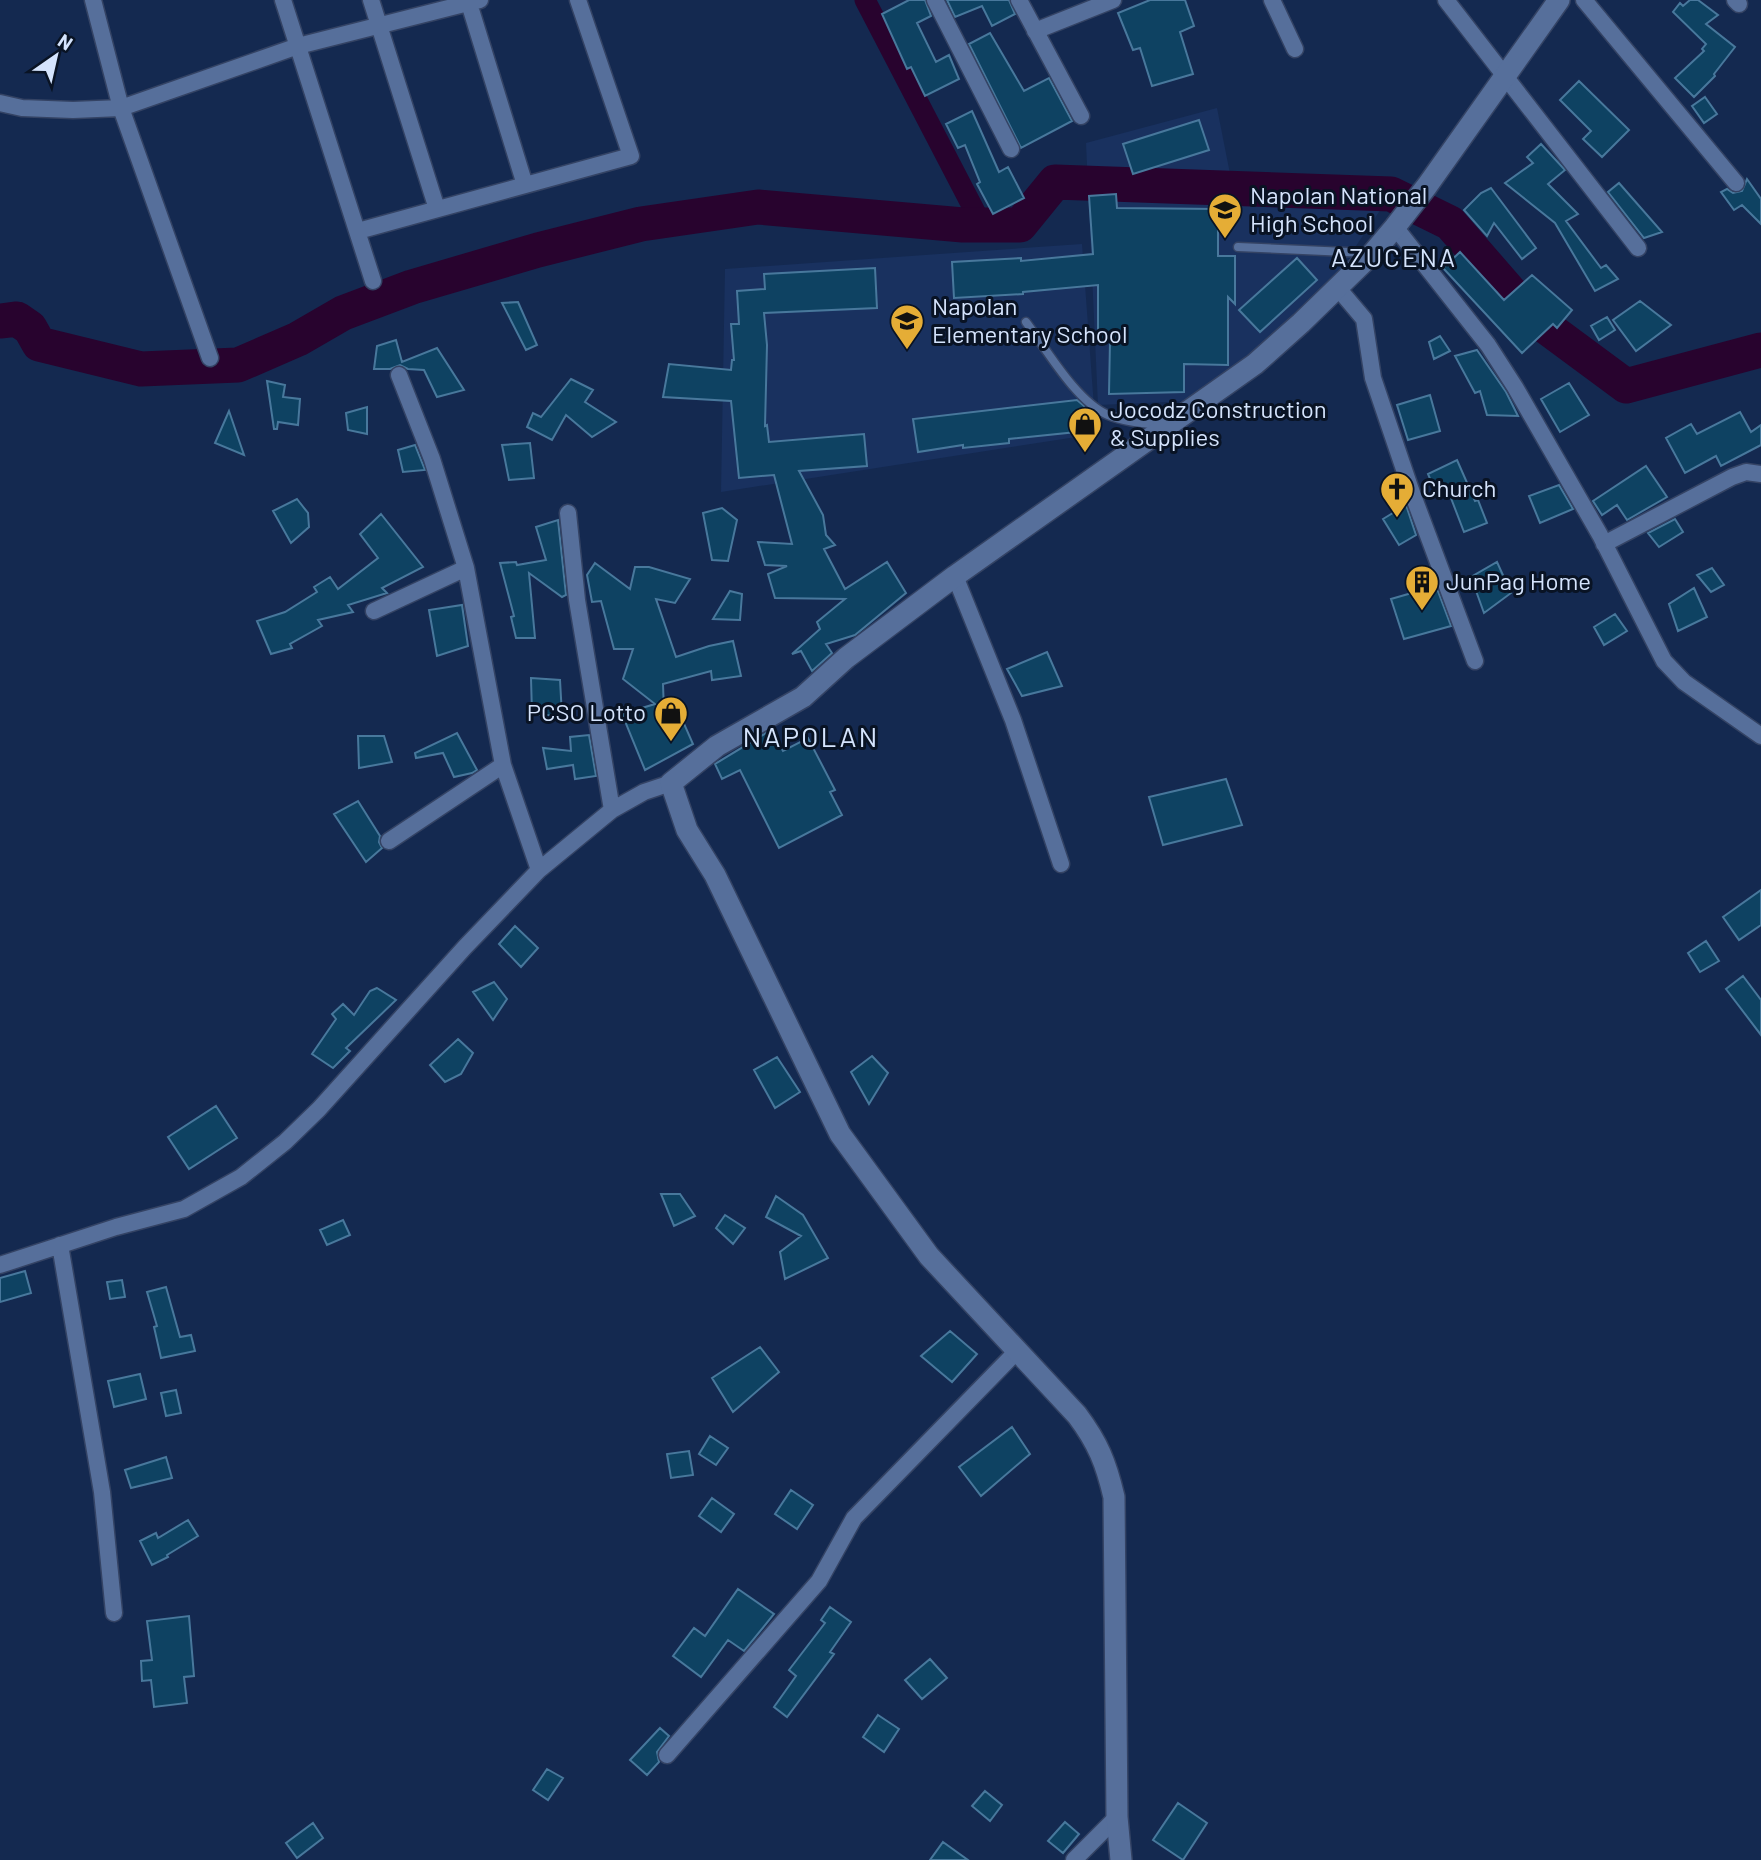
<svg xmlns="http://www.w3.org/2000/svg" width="1761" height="1860" viewBox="0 0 1761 1860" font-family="Barlow,sans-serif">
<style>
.built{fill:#19315f}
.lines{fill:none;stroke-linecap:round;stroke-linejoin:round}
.canal{stroke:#28032e;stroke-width:21}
.river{stroke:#28032e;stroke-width:35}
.building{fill:#0e4262;stroke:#48789c;stroke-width:2}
.service-casing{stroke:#344364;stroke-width:11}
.minor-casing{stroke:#344364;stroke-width:19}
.tertiary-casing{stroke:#344364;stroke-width:24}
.service{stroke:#566f9b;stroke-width:8}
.minor{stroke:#566f9b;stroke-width:16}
.tertiary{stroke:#566f9b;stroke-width:21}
.labels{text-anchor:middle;stroke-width:6;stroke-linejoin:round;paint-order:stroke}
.poi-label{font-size:24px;fill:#d5e4fd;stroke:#091324;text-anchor:start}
.neighbourhood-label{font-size:26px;letter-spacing:2px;fill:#d5e4fd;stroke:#091324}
.quarter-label{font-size:28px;letter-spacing:2px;fill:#d5e4fd;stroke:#091324}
</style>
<rect width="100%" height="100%" fill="#142950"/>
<!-- built -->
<path class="built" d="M1217 108 1235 199 1383 206 1337 274 1268 347 1190 401 1098 405 1086 143Z
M1082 244 1096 434 721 492 725 269Z"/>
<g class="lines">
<!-- canal -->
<path class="canal" d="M865 0 982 225"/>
<!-- river -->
<path class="river" d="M0 321 17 319 30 328 39 344 141 369 238 365 298 339 343 313 412 287 538 250 641 224 758 207 963 225H1020L1055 182 1391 194 1450 223 1530 315 1626 386 1761 350"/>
</g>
<!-- building -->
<path class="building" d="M909 0H925L931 16 917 23 936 62 949 55 959 79 925 96 911 67 907 69 882 14Z
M947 0H1009L1015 14 992 26 982 6 955 17Z
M1150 0H1185L1194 26 1180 32 1193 74 1152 86 1140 48 1133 50 1118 13Z
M1690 0H1698L1718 15 1706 24 1735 47 1714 74 1715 76 1694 97 1675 78 1704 51 1702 49 1706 44 1673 12 1680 3 1683 6Z
M990 33 1024 91 1049 78 1072 121 1021 148 969 44Z
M1579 81 1629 130 1602 157 1583 139 1591 131 1560 100Z
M1705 97 1717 114 1704 123 1692 106Z
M972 111 999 172 1008 167 1024 198 993 214 977 184 980 182 965 145 958 148 946 124Z
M1199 120 1209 150 1133 174 1123 144Z
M1541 144 1565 170 1548 184 1578 214 1566 221 1601 268 1606 265 1618 279 1595 291 1555 223 1505 183 1533 163 1527 157Z
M1747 179 1761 199V224L1742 205 1734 210 1721 192 1727 189 1733 193 1742 191Z
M1619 183 1662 232 1644 238 1608 192Z
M1491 188 1536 248 1522 259 1494 223 1487 236 1464 210 1481 193Z
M1116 194 1117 208 1218 209V256H1235V304L1228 297V365L1184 364V392L1109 394 1110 341H1098V285L1023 292V294L954 298 952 262 1021 258V261L1093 254 1089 196Z
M1460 252 1504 300 1532 275 1572 310 1557 328 1553 324 1522 353 1443 268Z
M1297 258 1317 280 1260 332 1239 310Z
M875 268 877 308 764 313 767 345 765 426 767 425 769 442 864 434 867 466 799 471 823 515 826 535 835 545 824 549 845 589 887 562 906 593 855 635 826 644 832 653 812 671 801 651 792 654 820 629 817 622 845 599 775 598 768 574 787 566 765 565 758 542 792 544 774 475 739 478 731 401 663 397 669 364 731 370 732 360H734L731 324H739L737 291 765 289 764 274Z
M1640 301 1671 325 1636 351 1613 320Z
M518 302 537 345 526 350 502 303Z
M1607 317 1615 330 1599 340 1591 326Z
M1440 336 1450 351 1434 359 1429 342Z
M396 340 402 362 437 348 464 390 437 397 424 370 408 369 400 365 390 369H374L377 346Z
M1477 350 1506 392 1518 416 1487 415 1480 391 1475 393 1455 356Z
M571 379 593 390 585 402 616 422 592 437 566 415 552 440 527 427 533 413 541 417Z
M267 381 285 385 283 397 300 399 298 425 278 422 277 429H274Z
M1569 383 1589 415 1560 432 1541 399Z
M1430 395 1440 431 1408 440 1397 405Z
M1077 400 1084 406 1086 431 1009 439V443L963 448V445L918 452 913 419Z
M367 407V434L348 430 346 413Z
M229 411 244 455 215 443Z
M1740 412 1751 432 1761 425V445L1721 466 1716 456 1685 473 1666 438 1691 424 1697 434Z
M530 443 534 478 509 480 502 445Z
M415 445 425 470 403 472 398 450Z
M1457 460 1475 501 1478 500 1487 523 1464 532 1449 493 1438 498 1428 474Z
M1646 466 1667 497 1627 520 1617 505 1602 515 1593 501Z
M1559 485 1573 509 1540 523 1529 496Z
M297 499 308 513 309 527 291 543 273 511Z
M1406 505 1416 535 1399 545 1383 519Z
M722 508 737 520 728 561 712 560 703 513Z
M381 514 423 567 382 588 387 593 348 605 353 612 318 620 322 626 290 644 292 648 271 654 257 621 285 612 317 592 314 587 330 577 338 589 378 558 360 534Z
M1675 519 1683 532 1659 547 1648 533Z
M558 520 566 595 562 597 529 573 535 638H516L511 617 514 616 500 563 516 562 517 565 546 560 536 527Z
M1497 562 1511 593 1484 613 1471 577Z
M595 563 630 589 635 567H649L690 579 675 603 656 599 676 657 709 646 733 641 741 676 712 680 711 671 663 684 664 712 678 710 693 744 645 770 622 714 655 704 623 679 633 649H614L601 601 592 602 587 575Z
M1712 568 1724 585 1711 592 1697 575Z
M1436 586 1451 626 1404 639 1391 599Z
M1694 588 1707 617 1678 631 1669 604Z
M730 591 742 594 740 620 713 619Z
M462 605 468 646 437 656 429 610Z
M1615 614 1627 631 1604 645 1594 627Z
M1047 652 1062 686 1022 696 1007 669Z
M531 678 560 680 562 716 532 714Z
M771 730 783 751 808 738 835 790 830 792 842 815 779 848 740 770 722 779 715 764Z
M457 733 477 770 472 773 454 777 443 753 416 758 415 753Z
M589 735 596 776 575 779 573 765 547 769 543 748 571 751 570 737Z
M358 736H384L392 762 359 768Z
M1226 779 1242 825 1163 845 1149 797Z
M358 801 380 836 379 842 382 848 366 862 334 814Z
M1761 890V925L1739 940 1723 917Z
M515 926 538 948 521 967 499 944Z
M1706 941 1719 961 1700 972 1688 953Z
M1743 976 1761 1000V1035L1726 989Z
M494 982 507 999 493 1020 473 992Z
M377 988 396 1000 346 1048 350 1051 333 1068 312 1054 336 1019 332 1014 343 1004 354 1015 370 991Z
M458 1039 473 1053 461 1074 445 1082 430 1065Z
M872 1056 888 1073 869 1104 851 1072Z
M777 1057 800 1092 775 1108 754 1070Z
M216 1106 237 1138 189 1169 168 1137Z
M661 1194H680L695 1216 674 1226Z
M776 1196 803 1215 828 1258 785 1279 780 1252 801 1236 766 1217Z
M725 1215 745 1228 733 1244 716 1228Z
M343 1220 350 1235 327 1245 320 1230Z
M25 1271 31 1293 0 1302V1278Z
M122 1280 125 1297 110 1299 107 1282Z
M166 1287 180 1337 191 1335 195 1351 161 1358 154 1327 157 1326 147 1292Z
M950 1331 977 1354 952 1382 921 1356Z
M760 1347 779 1372 733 1412 712 1378Z
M140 1374 146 1399 114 1407 108 1381Z
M176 1390 181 1413 166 1416 161 1393Z
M1012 1427 1030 1454 981 1496 959 1467Z
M710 1436 728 1448 716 1465 699 1454Z
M689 1451 693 1475 671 1478 667 1454Z
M166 1457 172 1478 131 1488 125 1470Z
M791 1490 813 1505 797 1529 775 1514Z
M712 1498 734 1514 721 1532 699 1516Z
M188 1520 198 1536 167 1555 168 1557 152 1565 140 1541 156 1533 158 1538Z
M738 1589 774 1614 744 1651 728 1640 701 1677 673 1656 694 1628 705 1636Z
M830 1607 851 1622 830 1652 834 1654 787 1717 774 1707 796 1676 789 1670 825 1623 821 1620Z
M189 1616 194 1676 184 1677 187 1703 154 1707 151 1680 142 1681 141 1661 152 1660 147 1621Z
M930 1659 947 1678 922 1699 905 1680Z
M878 1715 899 1729 884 1752 863 1737Z
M660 1728 669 1736 657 1752 659 1762 647 1775 630 1760Z
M547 1769 563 1778 548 1800 533 1790Z
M985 1791 1002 1805 990 1821 972 1806Z
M1178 1803 1207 1823 1183 1860 1153 1840Z
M1065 1822 1079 1834 1063 1853 1048 1841Z
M313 1823 323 1838 297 1858 286 1843Z
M943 1842 968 1860H930Z"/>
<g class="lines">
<!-- service casing -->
<g class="service-casing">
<path id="service" d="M1238 247 1368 253
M1026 322C1047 350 1076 401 1108 415 1125 422 1143 423 1161 425"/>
</g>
<!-- minor casing -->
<g class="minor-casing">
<path id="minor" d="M93 0 121 108 210 358
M283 0 373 281
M371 0 437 209
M468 0 525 185
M935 0 1011 149
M1019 0 1081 116
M1272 0 1295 49
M1446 0 1638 248
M1584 0 1736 183
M1735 0 1739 4
M1035 31 1113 0
M0 103 22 108 73 110 121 108 298 46 480 0
M1395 227 1488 345 1515 387 1600 535 1664 661 1684 682 1761 736
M358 231 631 156 578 0
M1337 287 1364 319 1373 378 1411 490 1475 661
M399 375 432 459 466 568 503 765 539 870
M568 513 577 600 612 810
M1604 544 1732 477 1746 472 1761 474
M955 576 1013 720 1061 864
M374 611 466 568
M389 841 503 765
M60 1245 102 1492 114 1613
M0 1265 116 1227 184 1209 241 1177 285 1142 319 1109 465 947 539 870 612 810 644 792 671 783
M667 1755 819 1581 854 1518 1017 1351
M1074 1860 1117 1817"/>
</g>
<!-- tertiary casing -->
<g class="tertiary-casing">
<path id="tertiary" d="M1121 1860 1117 1817 1114 1497C1106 1463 1098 1443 1077 1415L929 1256 840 1134 715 875 687 830 671 783 717 746 803 697 846 658 955 576 1255 364 1301 323 1373 253 1395 227 1427 186 1559 0"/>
</g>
<!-- service -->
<use href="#service" class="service"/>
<!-- minor -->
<use href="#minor" class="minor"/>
<!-- tertiary -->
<use href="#tertiary" class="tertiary"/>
</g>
<!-- icons -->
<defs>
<g id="school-pin" transform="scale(1.75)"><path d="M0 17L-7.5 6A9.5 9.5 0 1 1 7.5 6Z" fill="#e5ad36" stroke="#091324"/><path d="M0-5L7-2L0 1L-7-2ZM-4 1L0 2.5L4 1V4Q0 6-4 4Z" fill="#111"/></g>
<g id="shop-pin" transform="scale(1.75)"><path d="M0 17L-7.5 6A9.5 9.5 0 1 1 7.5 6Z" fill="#e5ad36" stroke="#091324"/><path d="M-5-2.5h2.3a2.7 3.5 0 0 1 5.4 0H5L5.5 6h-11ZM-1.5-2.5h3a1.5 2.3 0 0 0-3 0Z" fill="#111"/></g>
<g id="church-pin" transform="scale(1.75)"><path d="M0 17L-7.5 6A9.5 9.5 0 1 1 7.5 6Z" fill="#e5ad36" stroke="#091324"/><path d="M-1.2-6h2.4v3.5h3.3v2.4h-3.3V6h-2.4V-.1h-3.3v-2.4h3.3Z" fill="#111"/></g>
<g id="building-pin" transform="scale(1.75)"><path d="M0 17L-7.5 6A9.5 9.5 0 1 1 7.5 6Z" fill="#e5ad36" stroke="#091324"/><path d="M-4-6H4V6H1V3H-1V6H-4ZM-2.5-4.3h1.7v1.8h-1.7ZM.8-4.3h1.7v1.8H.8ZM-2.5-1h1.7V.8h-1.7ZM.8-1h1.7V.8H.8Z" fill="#111"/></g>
</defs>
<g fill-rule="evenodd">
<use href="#school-pin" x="1225" y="210"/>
<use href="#school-pin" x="907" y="321"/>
<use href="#shop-pin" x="1085" y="424"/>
<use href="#church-pin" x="1397" y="489"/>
<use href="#building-pin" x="1422" y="582"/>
<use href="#shop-pin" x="671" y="713"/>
</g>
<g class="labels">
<!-- poi labels -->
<g class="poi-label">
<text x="1250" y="204">Napolan National<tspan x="1250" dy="28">High School</tspan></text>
<text x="932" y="315">Napolan<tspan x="932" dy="28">Elementary School</tspan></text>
<text x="1110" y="418">Jocodz Construction<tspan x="1110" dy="28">&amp; Supplies</tspan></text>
<text x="1422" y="497">Church</text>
<text x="1446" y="590">JunPag Home</text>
<text x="646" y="721" text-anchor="end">PCSO Lotto</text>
</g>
<!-- neighbourhood labels -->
<g class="neighbourhood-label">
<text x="1394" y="267">AZUCENA</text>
</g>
<!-- quarter labels -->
<g class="quarter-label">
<text x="811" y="747">NAPOLAN</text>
</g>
</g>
<!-- north arrow -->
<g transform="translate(56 56) rotate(34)" stroke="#091324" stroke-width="5" paint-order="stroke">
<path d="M0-5L12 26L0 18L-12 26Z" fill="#d5e4fd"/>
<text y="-10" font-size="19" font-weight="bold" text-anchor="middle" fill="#d5e4fd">N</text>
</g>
</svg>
